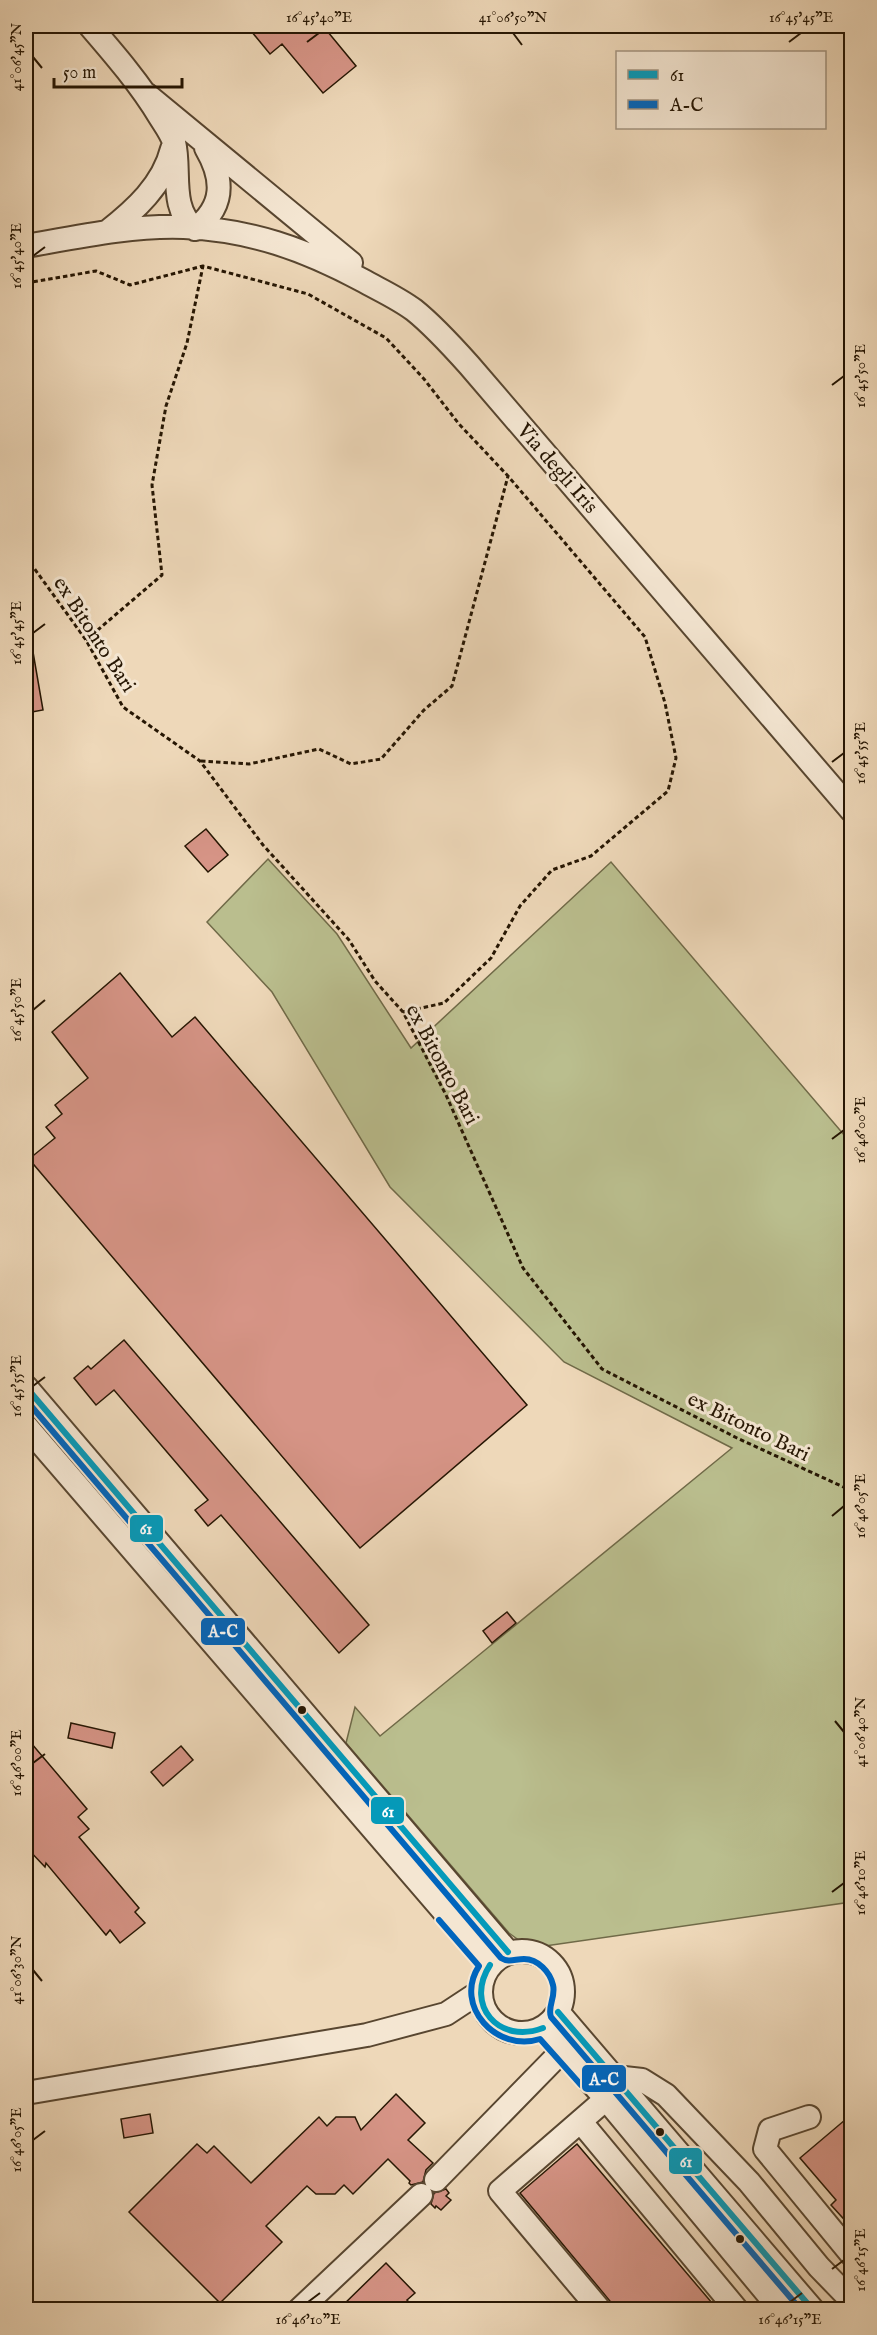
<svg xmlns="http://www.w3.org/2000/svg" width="877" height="2335" viewBox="0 0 877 2335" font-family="'IM FELL English',serif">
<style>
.green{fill:#babe8e;stroke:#706a48;stroke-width:1.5}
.building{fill:#d69486;stroke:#261603;stroke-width:1.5}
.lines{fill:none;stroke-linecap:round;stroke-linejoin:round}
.minor-casing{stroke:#584630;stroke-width:26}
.path{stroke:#261603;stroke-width:3;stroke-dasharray:4.5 3;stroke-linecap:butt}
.minor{stroke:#f4e6d2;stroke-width:22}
.bus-1-casing{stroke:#f4e6d2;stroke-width:10}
.bus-2-casing{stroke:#f4e6d2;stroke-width:10}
.bus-1{stroke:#049aba;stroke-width:6}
.bus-2{stroke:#0065bd;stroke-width:6}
.ticks{fill:none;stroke:#261603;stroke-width:2}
.bus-dot{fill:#261603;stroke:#f4e6d2;stroke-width:2}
.labels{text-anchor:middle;stroke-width:6;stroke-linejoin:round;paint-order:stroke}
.street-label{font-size:21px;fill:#261603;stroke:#f4e6d2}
.line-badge{stroke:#f4e6d2;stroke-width:2}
.badge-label{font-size:16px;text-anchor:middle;font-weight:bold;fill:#fff}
.neatline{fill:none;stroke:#261603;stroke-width:2}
.ticks-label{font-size:15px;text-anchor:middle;fill:#261603}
</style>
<rect width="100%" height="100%" fill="#eed8b9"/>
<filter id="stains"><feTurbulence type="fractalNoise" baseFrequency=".00333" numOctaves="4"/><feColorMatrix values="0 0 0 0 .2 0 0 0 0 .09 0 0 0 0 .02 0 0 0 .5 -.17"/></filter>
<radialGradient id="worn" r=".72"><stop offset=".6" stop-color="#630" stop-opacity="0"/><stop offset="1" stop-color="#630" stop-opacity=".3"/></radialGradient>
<!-- green -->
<path class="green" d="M268 859 337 934 411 1048 611 862 851 1143V1902L545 1946 520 1941 509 1933 346 1743 355 1707 380 1736 732 1448 564 1362 390 1187 272 992 207 922Z"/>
<!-- building -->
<path class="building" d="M247 26H323L356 66 323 93 282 44 270 54Z
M33 652 43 710 26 713V653Z
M206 829 228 855 208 872 185 846Z
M120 973 172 1037 195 1017 527 1405 360 1548 29 1159 55 1138 46 1127 62 1114 55 1105 88 1078 52 1032Z
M124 1340 369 1625 339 1653 221 1515 208 1526 195 1510 208 1500 114 1390 96 1405 74 1378 88 1366 91 1369Z
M507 1612 516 1623 492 1643 483 1631Z
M71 1723 115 1733 112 1748 68 1738Z
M26 1737 87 1809 78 1817 89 1829 79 1837 139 1908 135 1912 145 1923 120 1943 110 1930 106 1935 46 1863 45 1867 26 1847Z
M181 1746 193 1760 163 1786 151 1772Z
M396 2094 425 2123 408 2140 433 2163 426 2170 423 2182 411 2185 409 2183 410 2181 388 2159 353 2194 344 2185 335 2194H316L307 2186 266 2226 282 2242 220 2303 129 2212 197 2144 207 2153 214 2146 251 2183 319 2117 327 2126 336 2117H355L361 2130Z
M150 2114 153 2133 124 2138 121 2119Z
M852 2114V2228L831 2205 836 2200 800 2158Z
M577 2144 718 2310H613L610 2301 520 2193Z
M446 2189 449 2193 446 2196 451 2200 441 2210 436 2206 435 2208 431 2204 434 2193Z
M386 2263 415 2293 407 2300 417 2310H338Z"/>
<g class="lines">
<!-- minor casing -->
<g class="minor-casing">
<path id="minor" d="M90 26C115 55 140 84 160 117 165 125 171 133 174 142 181 170 169 208 195 229
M146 94 351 263
M195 229C225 206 224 179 206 148
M107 232C135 210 163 185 172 149
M26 246C77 237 132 225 184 227 251 230 304 249 362 280 380 290 398 298 414 310 434 326 452 346 469 365L852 811
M26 1387 508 1952
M26 1426 490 1965
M481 1992a41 41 0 1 1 82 0a41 41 0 1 1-82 0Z
M558 2012 813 2310
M543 2028 606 2099 781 2310
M615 2077 642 2080 666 2095 749 2182 819 2267 852 2301
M26 2093 367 2035 446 2014 481 1991
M809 2117 770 2130 765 2149 852 2255
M581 2122 737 2310
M436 2180 563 2050
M299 2310 421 2195
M600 2310 500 2191 606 2099"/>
</g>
<!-- path -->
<path class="path" d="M26 283 96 271 130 285 203 266 308 294 386 338 424 379 459 424 508 476 645 637 665 703 676 758 668 791 591 856 552 870 520 906 491 958 444 1003 403 1012
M26 557 86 640 123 707 200 761 263 845 349 940 375 981 403 1012 446 1095 523 1268 602 1369 737 1438 852 1491
M86 640 162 575 152 485 166 406 187 343 203 266
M201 761 249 764 319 749 351 764 381 759 424 710 452 686 508 476"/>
<!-- minor -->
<use href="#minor" class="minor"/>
<!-- bus-1 casing -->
<g class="bus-1-casing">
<path id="bus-1" d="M26 1387 508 1952
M490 1965C464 2005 499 2045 543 2028
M558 2012 813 2310"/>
</g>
<!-- bus-2 casing -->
<g class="bus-2-casing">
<path id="bus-2" d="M26 1400 501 1958C509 1963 515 1959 524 1959 538 1959 550 1972 553 1985 556 1997 547 2007 551 2017L801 2310
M439 1920 479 1966C453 2006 497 2053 540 2039L581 2085"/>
</g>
<!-- bus-1 -->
<use href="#bus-1" class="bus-1"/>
<!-- bus-2 -->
<use href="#bus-2" class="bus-2"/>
</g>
<!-- ticks -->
<path class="ticks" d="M513 33 522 45M307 42 319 33M789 42 801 33M33 57 42 68M33 256 45 247M832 385 844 376M33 633 45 624M832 762 844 753M33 1010 45 1000M832 1139 844 1130M33 1386 45 1377M832 1516 844 1506M835 1721 844 1732M33 1763 45 1754M832 1892 844 1883M33 1970 42 1981M33 2140 45 2131M832 2269 844 2260M308 2302 320 2293M790 2302 802 2293"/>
<!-- markers -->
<g class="bus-dot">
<circle cx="302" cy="1710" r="5"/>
<circle cx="660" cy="2132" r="5"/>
<circle cx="740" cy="2239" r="5"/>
</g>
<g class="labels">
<!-- street labels -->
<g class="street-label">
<text transform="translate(558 468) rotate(49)" y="7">Via degli Iris</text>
<text transform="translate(95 634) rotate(57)" y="7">ex Bitonto Bari</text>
<text transform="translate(443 1064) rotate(62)" y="7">ex Bitonto Bari</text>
<text transform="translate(749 1426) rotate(26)" y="7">ex Bitonto Bari</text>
</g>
</g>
<g class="line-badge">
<rect x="129" y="1514" width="35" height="29" rx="6" fill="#049aba"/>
<rect x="200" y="1617" width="46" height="29" rx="6" fill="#0065bd"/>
<rect x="370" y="1796" width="35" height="29" rx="6" fill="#049aba"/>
<rect x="581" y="2064" width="46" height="29" rx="6" fill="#0065bd"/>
<rect x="668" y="2147" width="35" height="28" rx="6" fill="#049aba"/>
</g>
<g class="badge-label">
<text x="146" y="1534">61</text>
<text x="223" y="1637">A-C</text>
<text x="388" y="1817">61</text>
<text x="604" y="2085">A-C</text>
<text x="686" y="2167">61</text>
</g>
<!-- margin -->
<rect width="877" height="2335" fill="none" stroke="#eed8b9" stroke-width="66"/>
<!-- legend -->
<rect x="616" y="51" width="210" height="78" fill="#f4e6d2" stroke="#a2937f" stroke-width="1.5"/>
<rect x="628" y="70" width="30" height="9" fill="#049aba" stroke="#a2937f" stroke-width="1.5"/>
<text x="670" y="81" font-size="18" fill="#261603">61</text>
<rect x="628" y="100" width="30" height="9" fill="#0065bd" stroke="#a2937f" stroke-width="1.5"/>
<text x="670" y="111" font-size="18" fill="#261603">A-C</text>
<!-- scale -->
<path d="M54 78v9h128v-9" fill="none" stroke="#261603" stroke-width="3"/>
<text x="63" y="78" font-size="18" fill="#261603" stroke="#f4e6d2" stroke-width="4.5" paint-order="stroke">50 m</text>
<rect x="33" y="33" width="811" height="2269" class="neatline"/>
<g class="ticks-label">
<text x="319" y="22">16°45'40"E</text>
<text x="513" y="22">41°06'50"N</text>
<text x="801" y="22">16°45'45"E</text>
<text transform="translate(16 57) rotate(-90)" y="5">41°06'45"N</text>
<text transform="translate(16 256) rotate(-90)" y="5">16°45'40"E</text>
<text transform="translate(860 376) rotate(-90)" y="5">16°45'50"E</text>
<text transform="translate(16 633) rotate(-90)" y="5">16°45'45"E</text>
<text transform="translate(860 753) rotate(-90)" y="5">16°45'55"E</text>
<text transform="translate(16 1010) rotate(-90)" y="5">16°45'50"E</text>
<text transform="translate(860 1130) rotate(-90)" y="5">16°46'00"E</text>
<text transform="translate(16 1386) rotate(-90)" y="5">16°45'55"E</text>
<text transform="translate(860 1506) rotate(-90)" y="5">16°46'05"E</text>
<text transform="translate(860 1732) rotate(-90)" y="5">41°06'40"N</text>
<text transform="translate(16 1763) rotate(-90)" y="5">16°46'00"E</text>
<text transform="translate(860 1883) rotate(-90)" y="5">16°46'10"E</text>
<text transform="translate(16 1970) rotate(-90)" y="5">41°06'30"N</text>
<text transform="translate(16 2140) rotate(-90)" y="5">16°46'05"E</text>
<text transform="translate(860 2260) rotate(-90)" y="5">16°46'15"E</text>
<text x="308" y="2324">16°46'10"E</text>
<text x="790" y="2324">16°46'15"E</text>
</g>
<rect width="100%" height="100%" filter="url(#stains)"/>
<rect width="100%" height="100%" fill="url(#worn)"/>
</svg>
